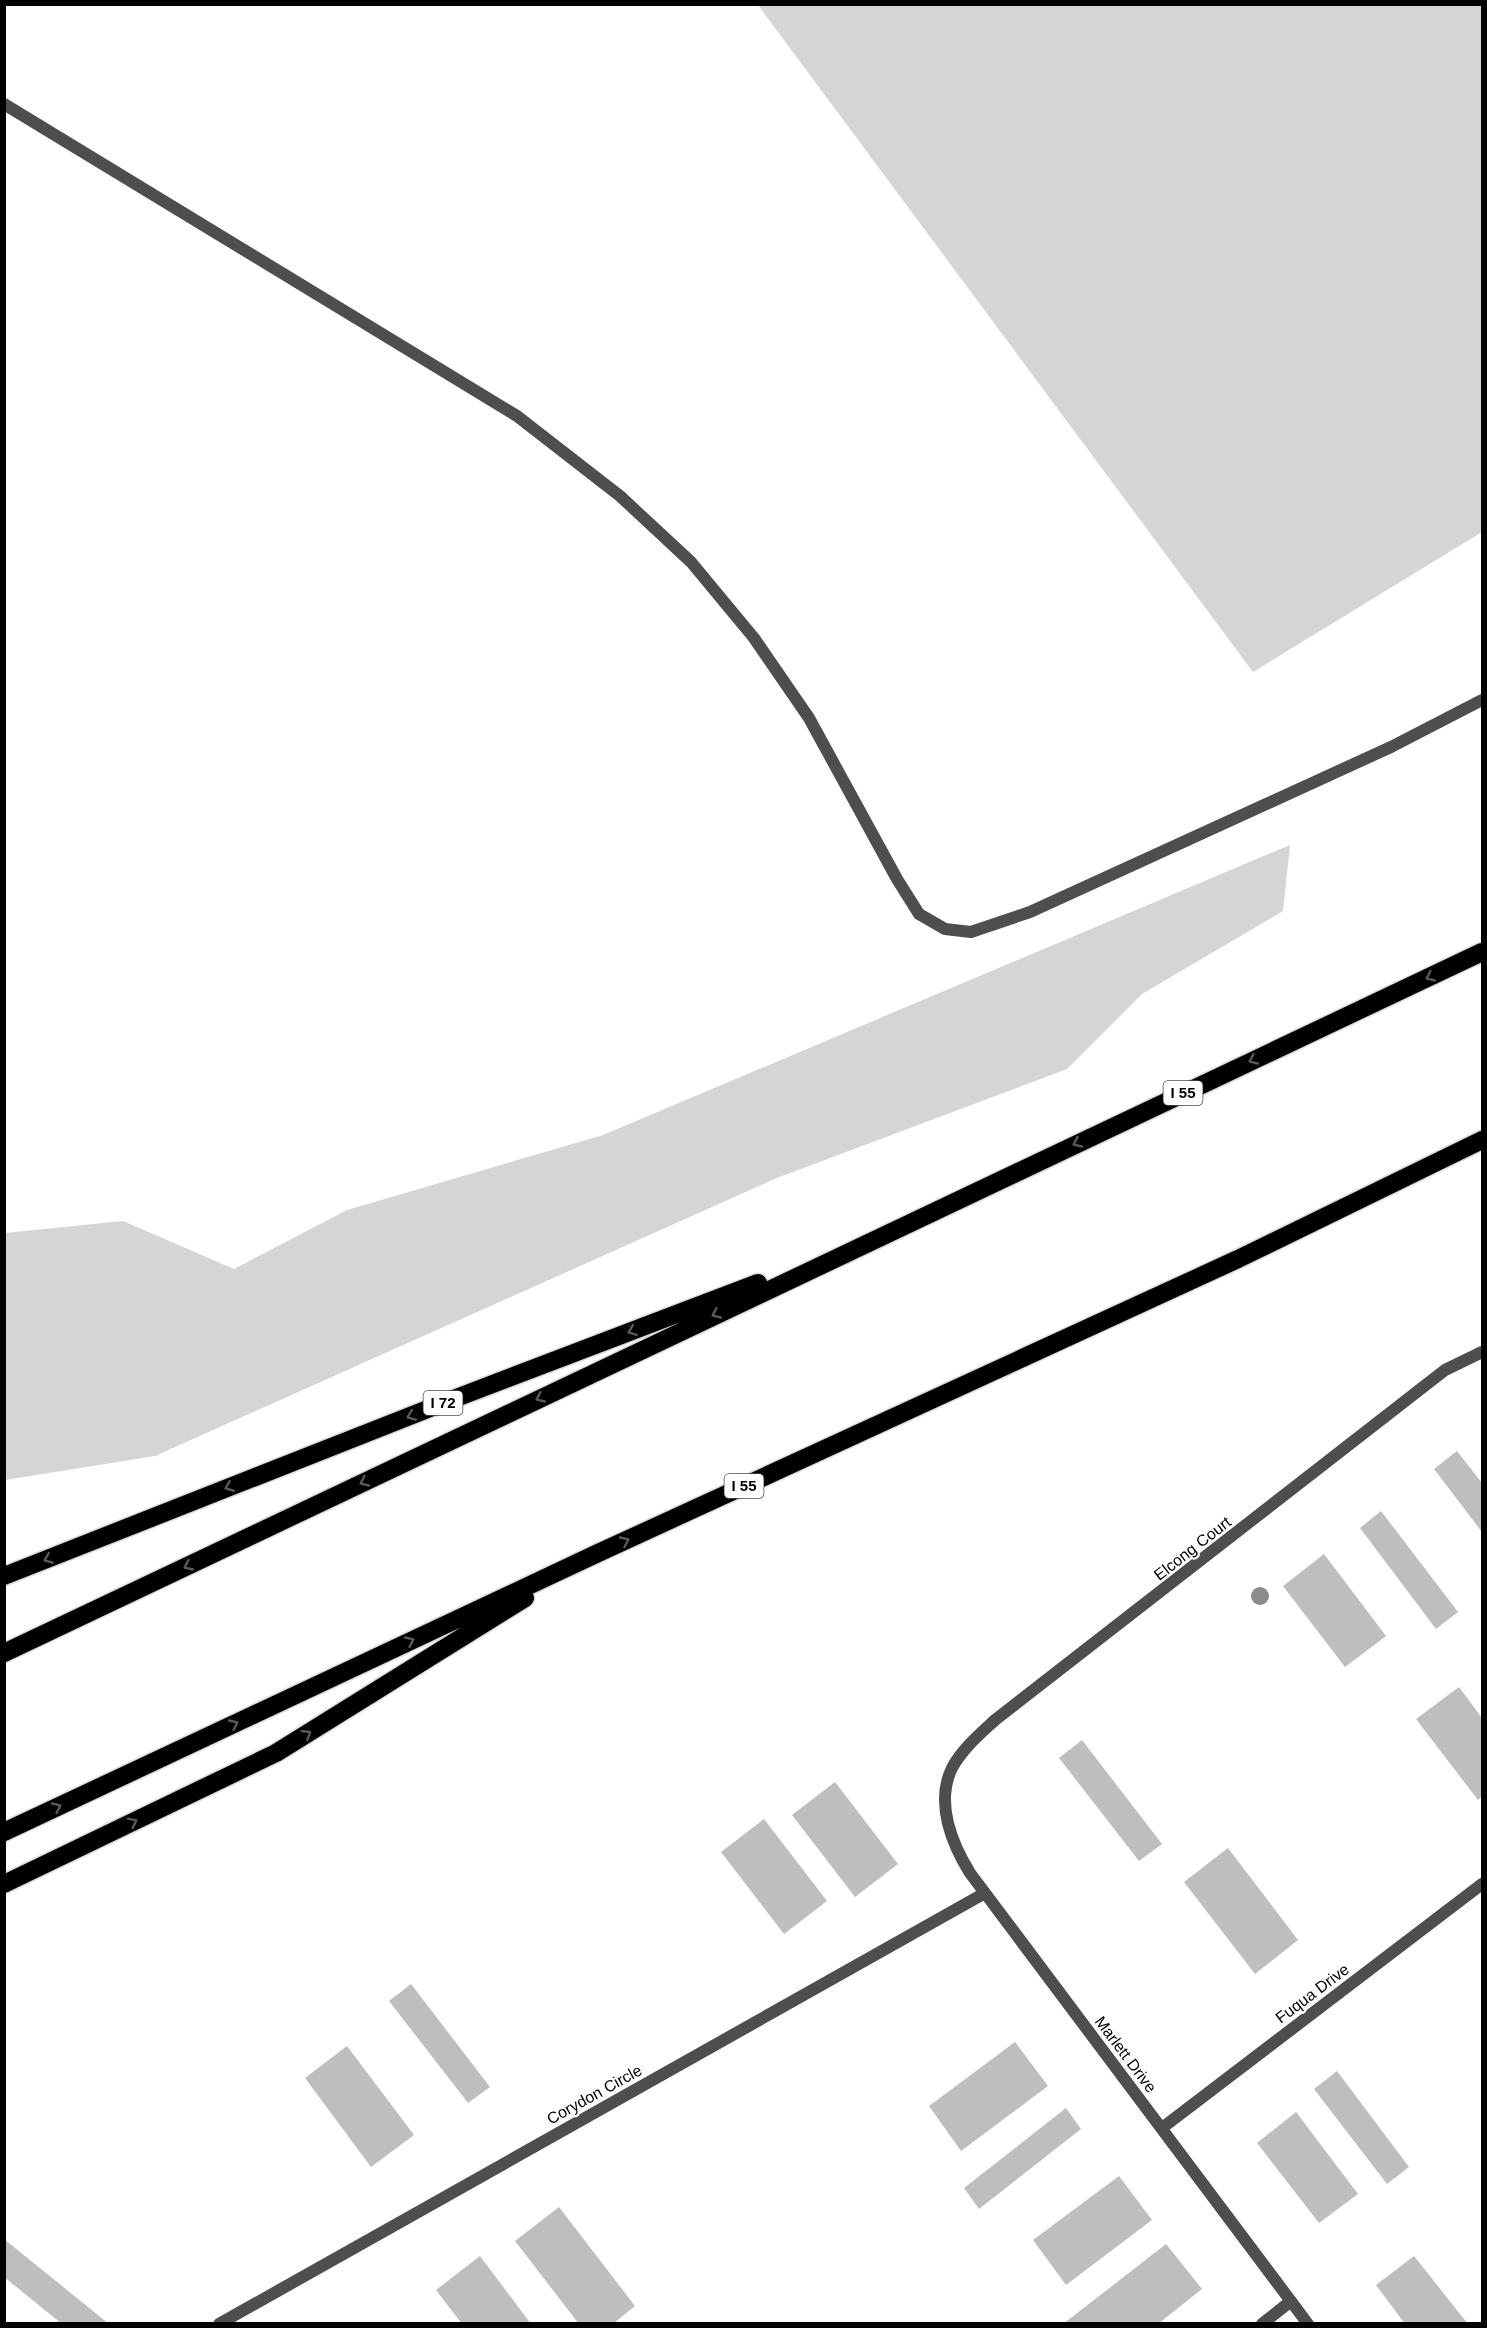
<svg xmlns="http://www.w3.org/2000/svg" width="1487" height="2328" viewBox="0 0 1487 2328" font-family="Helvetica,sans-serif">
<style>
.green{fill:#d5d5d5}
.building{fill:#bebebe}
.lines{fill:none;stroke-linecap:round;stroke-linejoin:round}
.motorway-casing{stroke:#dbdbdb;stroke-width:21}
.service{stroke:#4e4e4e;stroke-width:12}
.minor{stroke:#4e4e4e;stroke-width:12}
.motorway{stroke:#000;stroke-width:18}
.tree{fill:#8b8b8b}
.oneway{stroke:#595959}
.labels{text-anchor:middle;stroke-width:4.5;stroke-linejoin:round;paint-order:stroke}
.shield{fill:#fff;stroke:#4c4c4c;stroke-width:1.5}
.shield-label{font-size:15px;font-weight:bold;fill:#000}
.street-label{font-size:16px;fill:#000;stroke:#fff}
</style>
<rect width="100%" height="100%" fill="#fff"/>
<!-- green -->
<path class="green" d="M758 5H1482V532L1253 672Z
M1290 845 1283 911 1142 994 1067 1069 777 1178 155 1456 5 1480V1233L123 1221 234 1269 347 1210 603 1135Z"/>
<!-- building -->
<path class="building" d="M1457 1451 1482 1483V1532L1434 1469Z
M1381 1511 1458 1612 1436 1629 1360 1528Z
M1324 1554 1386 1636 1345 1667 1283 1586Z
M1459 1687 1482 1718V1796L1478 1800 1416 1719Z
M1082 1740 1162 1844 1139 1861 1059 1758Z
M835 1782 898 1864 855 1897 792 1815Z
M764 1819 827 1901 784 1934 721 1852Z
M1228 1848 1298 1940 1255 1974 1184 1882Z
M411 1984 490 2087 468 2103 389 2001Z
M1015 2042 1048 2086 961 2151 929 2106Z
M347 2046 414 2135 371 2167 305 2078Z
M1337 2071 1409 2167 1387 2184 1314 2089Z
M1066 2108 1081 2129 979 2209 964 2188Z
M1296 2112 1358 2194 1319 2223 1257 2143Z
M1119 2176 1152 2220 1066 2285 1033 2240Z
M559 2207 635 2306 613 2324H579L515 2241Z
M4 2239 109 2324H62L4 2277Z
M1166 2244 1202 2289 1158 2324H1063Z
M480 2256 531 2324H462L436 2290Z
M1414 2256 1468 2324H1405L1376 2285Z"/>
<g class="lines">
<!-- motorway casing -->
<g class="motorway-casing">
<path id="motorway" d="M4 1576 443 1403 758 1283
M4 1653 1482 952
M4 1832 596 1554 1238 1259 1482 1140
M4 1884 276 1753 525 1598"/>
</g>
<!-- service -->
<path class="service" d="M4 104 517 416 620 496 691 562 754 638 809 718 897 879 919 914 945 929 971 932 1030 912 1391 747 1482 700"/>
<!-- minor -->
<path class="minor" d="M1162 2128 1482 1884
M219 2324 985 1893
M1262 2324 1291 2301
M1308 2324 970 1873C952 1844 935 1803 952 1768 962 1749 980 1734 995 1720L1445 1370 1482 1352"/>
<!-- motorway -->
<use href="#motorway" class="motorway"/>
</g>
<!-- trees -->
<circle class="tree" cx="1260" cy="1596" r="9"/>
<!-- one-way arrows -->
<defs><path id="oneway-chevron" d="M-2-3.5L2.5 0L-2 3.5" fill="none" stroke-width="1.6" stroke-linecap="round" stroke-linejoin="round" transform="scale(1.5)"/></defs>
<g class="oneway">
<use href="#oneway-chevron" transform="translate(1430 977) rotate(155)"/>
<use href="#oneway-chevron" transform="translate(1253 1060) rotate(155)"/>
<use href="#oneway-chevron" transform="translate(1077 1143) rotate(155)"/>
<use href="#oneway-chevron" transform="translate(716 1314) rotate(155)"/>
<use href="#oneway-chevron" transform="translate(632 1331) rotate(159)"/>
<use href="#oneway-chevron" transform="translate(540 1398) rotate(155)"/>
<use href="#oneway-chevron" transform="translate(411 1416) rotate(158)"/>
<use href="#oneway-chevron" transform="translate(364 1482) rotate(155)"/>
<use href="#oneway-chevron" transform="translate(229 1487) rotate(158)"/>
<use href="#oneway-chevron" transform="translate(625 1541) rotate(-25)"/>
<use href="#oneway-chevron" transform="translate(48 1559) rotate(158)"/>
<use href="#oneway-chevron" transform="translate(188 1566) rotate(155)"/>
<use href="#oneway-chevron" transform="translate(410 1641) rotate(-25)"/>
<use href="#oneway-chevron" transform="translate(234 1724) rotate(-25)"/>
<use href="#oneway-chevron" transform="translate(307 1734) rotate(-32)"/>
<use href="#oneway-chevron" transform="translate(57 1807) rotate(-25)"/>
<use href="#oneway-chevron" transform="translate(133 1822) rotate(-26)"/>
</g>
<g class="labels">
<!-- shield labels -->
<g class="shield">
<rect x="1163.5" y="1081" width="39" height="24" rx="4.5"/>
<rect x="423.5" y="1391" width="39" height="24" rx="4.5"/>
<rect x="724.5" y="1474" width="39" height="24" rx="4.5"/>
</g>
<g class="shield-label">
<text x="1183" y="1098">I 55</text>
<text x="443" y="1408">I 72</text>
<text x="744" y="1491">I 55</text>
</g>
<!-- street labels -->
<g class="street-label">
<text transform="translate(1192 1548) rotate(-38)" y="6">Elcong Court</text>
<text transform="translate(1312 1993) rotate(-37)" y="6">Fuqua Drive</text>
<text transform="translate(1126 2054) rotate(53)" y="6">Marlett Drive</text>
<text transform="translate(594 2094) rotate(-29)" y="6">Corydon Circle</text>
</g>
</g>
<!-- border -->
<rect width="1487" height="2328" fill="none" stroke="#000000" stroke-width="12"/>
</svg>
